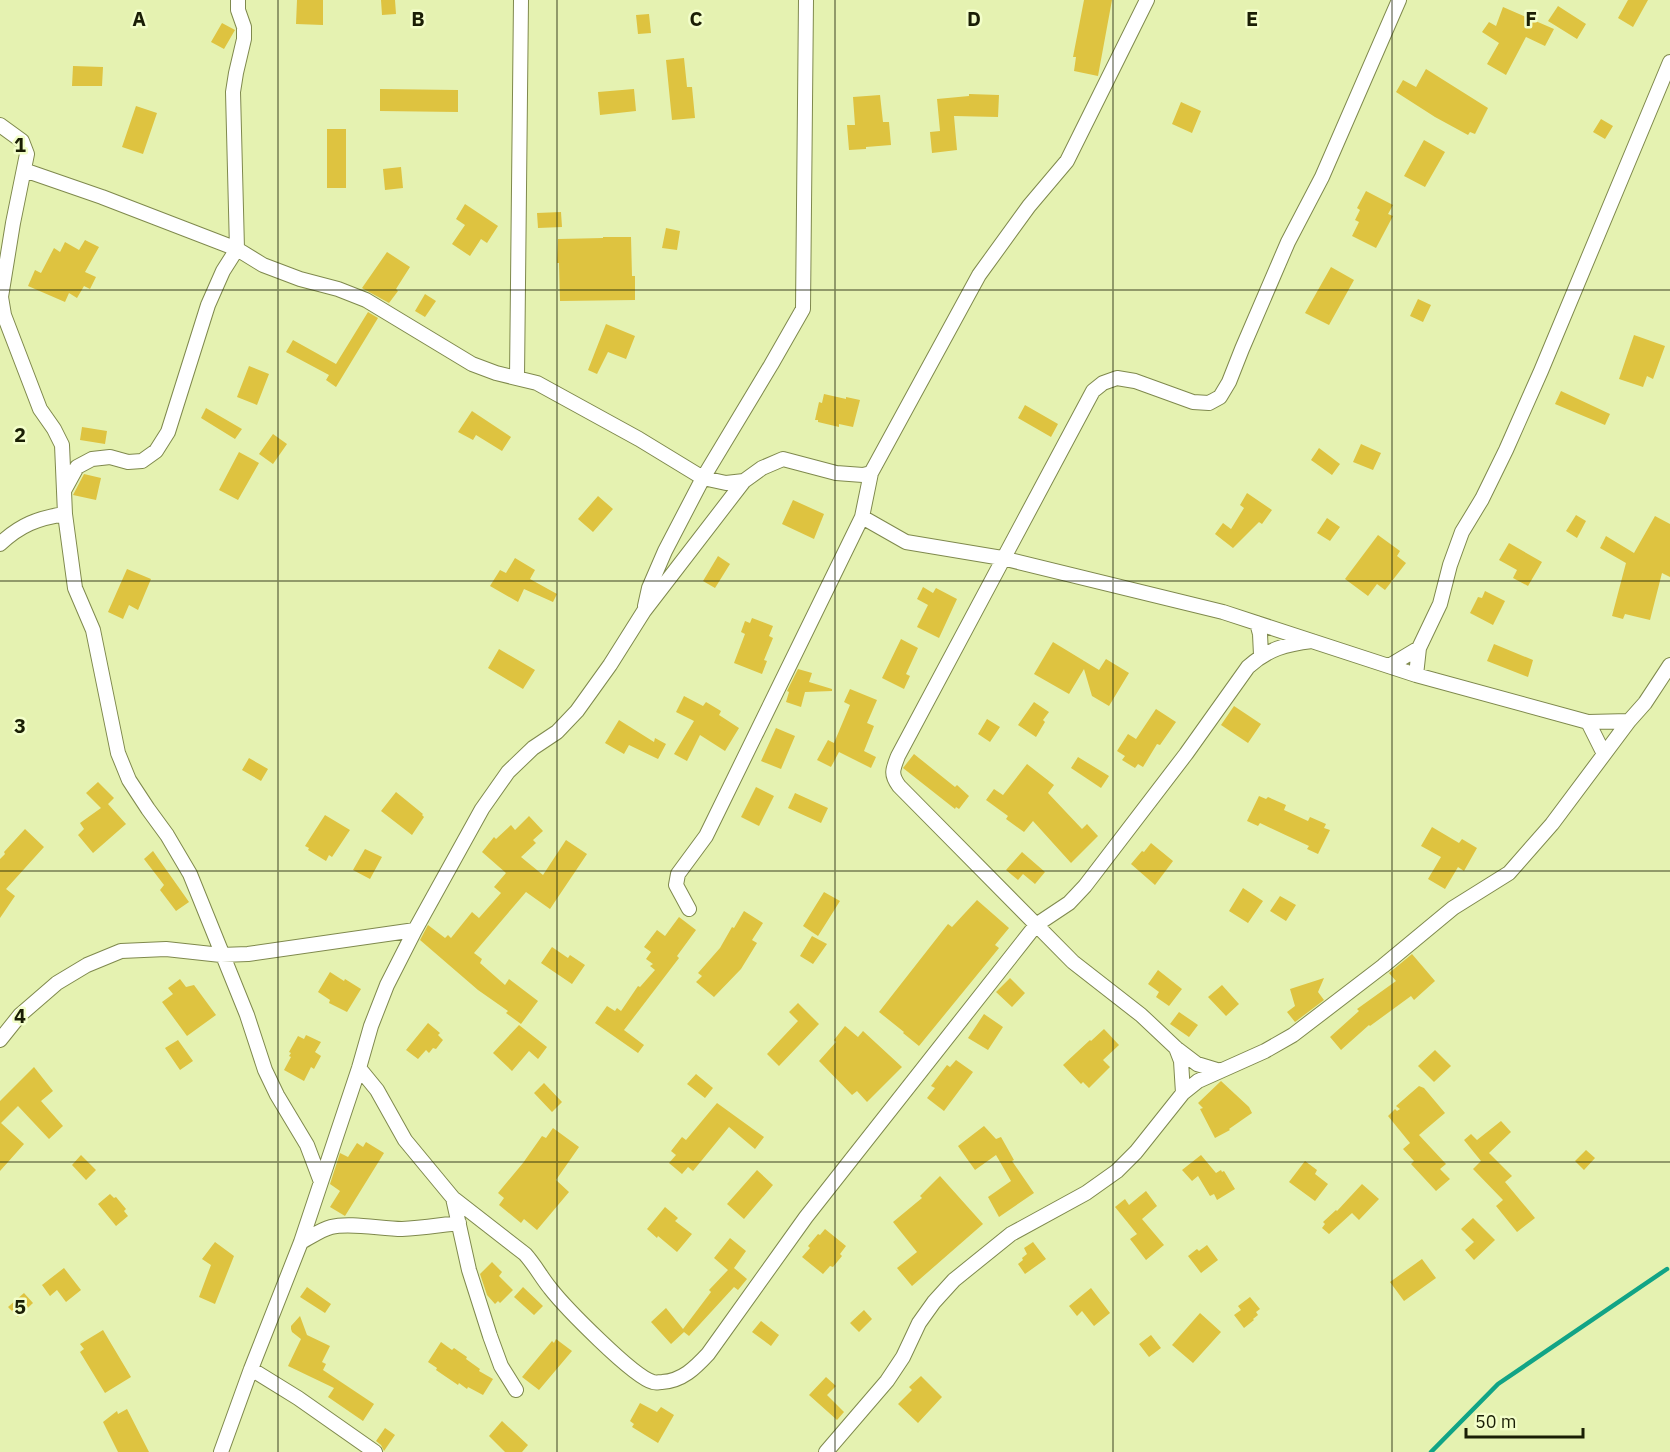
<svg xmlns="http://www.w3.org/2000/svg" width="1670" height="1452" viewBox="0 0 1670 1452" font-family="'IBM Plex Sans',sans-serif">
<style>
.lines{fill:none;stroke-linecap:round;stroke-linejoin:round}
.stream{stroke:#11a486;stroke-width:4.5}
.building{fill:#dec340}
.minor-casing{stroke:#7f894d;stroke-width:16}
.minor{stroke:#fff;stroke-width:14}
.grid{fill:none;stroke:#1a1e05;stroke-width:1.5;stroke-opacity:0.55}
.grid-label{font-size:20px;text-anchor:middle;font-weight:bold;fill:#1a1e05;stroke:#f3feca;stroke-width:5;stroke-linejoin:round;paint-order:stroke}
</style>
<rect width="100%" height="100%" fill="#e5f2b1"/>
<g class="lines">
<!-- stream -->
<path class="stream" d="M1431 1452 1498 1384 1667 1269"/>
</g>
<!-- building -->
<path class="building" d="M297 0H323V25L296 24Z
M381 0H395L396 14 382 15Z
M1084 0H1112L1098 76 1074 71 1076 57H1073Z
M1628 0H1648L1633 27 1618 18Z
M1558 6 1586 24 1577 39 1548 21Z
M1503 7 1554 29 1545 46 1526 37 1506 75 1487 64 1499 43 1482 32 1489 22 1496 26Z
M649 14 651 33 638 34 636 15Z
M222 23 235 30 224 49 211 42Z
M684 58 687 87H692L695 118 672 120 666 60Z
M73 66 103 67 102 86H72Z
M1426 69 1488 108 1475 134 1470 132 1468 135 1435 117 1396 92 1403 80 1416 87Z
M380 89 458 90V112L380 111Z
M634 89 636 111 600 115 598 92Z
M969 94 999 95 998 117 954 116 957 150 932 153 930 132 940 131 937 99 969 96Z
M880 95 883 122H889L891 145 866 147V149L849 150 847 125H855L853 97Z
M1181 102 1201 111 1192 133 1172 124Z
M136 106 157 113 143 154 122 147Z
M1601 119 1613 126 1605 139 1593 132Z
M327 129H346V188H327Z
M1424 140 1445 152 1425 187 1404 176Z
M401 167 403 188 385 190 383 169Z
M1366 191 1393 205 1388 214 1393 216 1376 248 1352 236 1359 222 1355 220 1360 210 1357 208Z
M465 204 498 226 487 243 481 239 470 256 452 244 465 225 456 219Z
M561 212 562 227 538 228 537 213Z
M666 228 680 231 677 250 662 248Z
M603 237H631L632 276H635V300L560 301 559 263H557L558 239 603 238Z
M85 240 99 247 85 272 96 277 90 289 84 286 77 298 69 293 65 302 28 286 35 270 41 273 54 248 60 252 65 242 79 250Z
M387 252 410 267 396 289 398 291 389 303 362 288Z
M1331 267 1354 280 1329 325 1305 313Z
M425 294 436 301 425 317 415 311Z
M1418 299 1431 305 1423 322 1410 316Z
M368 312 378 318 336 387 326 380 329 375 286 352 293 340 336 364Z
M606 324 635 336 626 359 608 352 597 374 588 370Z
M1634 335 1665 346 1653 379 1647 376 1643 387 1619 379Z
M249 366 269 374 257 405 237 397Z
M1561 391 1610 414 1605 425 1555 404Z
M824 394 846 399V397L860 400 853 427 839 424V427L818 422V420H815L819 402 822 403Z
M1025 405 1058 424 1051 437 1018 418Z
M206 408 242 429 235 439 201 418Z
M472 411 511 437 502 451 476 435 473 440 458 432Z
M82 427 107 431 105 444 80 440Z
M273 434 287 444 273 464 259 454Z
M1361 444 1381 453 1373 470 1353 462Z
M1319 448 1340 464 1332 475 1311 460Z
M239 452 259 463 238 500 219 490Z
M84 474 101 478 96 500 73 495Z
M1247 493 1272 510 1262 524 1259 522 1233 548 1215 534 1223 523 1231 529 1244 508 1240 505Z
M598 496 613 509 593 532 578 519Z
M793 500 824 514 814 539 782 524Z
M1576 515 1586 521 1577 538 1566 531Z
M1655 516 1670 524V577L1662 573 1650 620 1625 614 1623 619 1612 616 1626 563 1600 548 1606 536 1634 553Z
M1327 518 1340 527 1330 541 1317 533Z
M1378 535 1400 551 1397 556 1406 563 1385 590 1377 584 1368 596 1345 579Z
M1509 543 1542 562 1528 586 1513 578 1517 570 1499 560Z
M718 556 730 564 715 588 703 581Z
M515 558 535 570 530 579 557 594 553 602 524 589 518 602 490 586 500 570 506 573Z
M127 569 151 579 138 610 129 605 123 619 108 612Z
M923 587 933 593 936 588 957 599 939 638 917 627 928 605 917 599Z
M1485 591 1505 601 1493 625 1470 613 1478 597 1482 598Z
M752 618 773 626 769 636 773 638 764 660 767 661 762 674 734 663 745 634 741 632 745 621 750 623Z
M901 639 918 648 906 674 910 676 904 689 882 678Z
M1053 642 1099 670 1106 659 1129 673 1109 706 1092 696 1084 669 1069 694 1034 674Z
M1494 644 1533 660 1528 677 1487 661Z
M499 649 535 670 523 689 488 668Z
M798 669 812 673 809 682 832 689V691L805 692 801 707 786 702 789 692 787 691Z
M850 689 877 700 867 723 874 726 864 751 876 757 871 768 839 752 831 767 817 760 828 740 834 743 850 705 844 702Z
M684 696 703 706 706 702 721 711 719 715 739 728 725 751 700 735 687 761 674 754 694 721 676 712Z
M1034 702 1049 712 1043 720 1045 722 1036 737 1018 725Z
M1234 706 1261 724 1248 743 1221 725Z
M1156 709 1176 722 1160 745 1157 744 1143 767 1138 764 1135 768 1122 760 1125 756 1117 751 1128 734 1136 739Z
M987 719 1000 727 990 742 978 734Z
M619 720 654 742 655 738 666 744 658 759 629 745 624 754 605 743Z
M776 728 795 736 781 769 761 761Z
M914 754 955 787 957 785 969 796 959 809 956 807 955 809 903 768Z
M1078 757 1109 776 1101 788 1071 768Z
M249 758 268 769 261 781 242 770Z
M1027 764 1054 785 1048 793 1082 829 1087 824 1098 836 1071 863 1033 821 1024 832 1006 819 1008 816 986 800 994 789 1003 795Z
M98 782 114 798 108 804 126 824 93 853 78 835 84 829 80 823 101 808 86 793Z
M756 787 774 796 759 826 741 817Z
M396 792 423 814 422 815 424 817 412 835 381 811Z
M795 793 828 808 821 823 788 808Z
M1259 796 1266 799 1268 797 1286 805 1284 810 1308 821 1310 817 1326 824 1324 828 1330 830 1318 854 1307 849 1309 846 1260 823 1258 826 1247 821Z
M325 815 350 830 332 857 329 855 326 861 308 850 309 848 305 846Z
M529 816 543 831 533 840 536 843 521 857 543 875 566 840 587 854 550 909 526 892 474 953 482 959 480 963 505 985 509 979 538 1001 521 1024 506 1013 508 1011 478 990 420 940 428 925 445 938 448 935 451 938 472 912 479 918 501 893 494 887 506 873 482 852 494 837 496 839 511 825 515 830Z
M1432 827 1459 843 1462 839 1477 848 1464 871 1458 867 1445 889 1428 879 1441 857 1421 846Z
M25 829 44 847 6 889 15 896 0 918V859L5 854 4 852Z
M1151 843 1173 861 1155 885 1131 864 1142 851 1144 852Z
M365 849 382 857 370 879 353 870Z
M153 851 189 902 176 911 160 890 164 885 144 859Z
M1022 852 1045 872 1035 884 1023 874 1018 880 1006 870Z
M1243 888 1263 901 1248 923 1229 911Z
M824 892 840 901 818 936 803 926Z
M1280 896 1296 905 1286 921 1270 911Z
M977 900 1009 928 995 945 999 948 919 1046 903 1033 904 1032 879 1012 948 924 952 927Z
M744 911 763 923 752 940 757 943 741 969 714 997 696 982 702 976 698 973 720 948 732 927 734 928Z
M679 917 696 930 677 956 679 958 624 1030 644 1045 638 1053 595 1023 607 1006 615 1011 617 1008 621 1011 638 986 640 987 655 970 650 966 653 964 646 959 651 952 644 947 657 930 665 936Z
M812 936 827 944 813 964 800 956Z
M552 947 568 958 570 955 585 965 572 984 541 963Z
M1412 954 1435 981 1414 1000 1411 996 1370 1026 1369 1025 1341 1050 1330 1037 1359 1011 1357 1009 1396 981 1389 973Z
M1158 970 1182 989 1169 1006 1156 997 1159 992 1148 984Z
M330 972 344 981 345 979 361 989 347 1012 329 1003 330 1000 318 992Z
M1010 978 1025 993 1012 1007 996 992Z
M1324 978 1318 992 1324 1000 1295 1022 1287 1012 1295 1006 1290 989Z
M180 979 186 987 194 985 216 1015 187 1036 162 1002 173 994 168 988Z
M1222 985 1239 1004 1226 1016 1208 997Z
M798 1003 819 1024 779 1066 767 1054 798 1021 789 1012Z
M1179 1012 1198 1025 1189 1037 1170 1024Z
M984 1014 1003 1027 988 1050 968 1038Z
M428 1023 440 1033 438 1035 443 1040 436 1049 433 1048 429 1053 426 1050 418 1059 406 1050Z
M519 1025 547 1047 538 1059 529 1051 512 1071 493 1053Z
M845 1026 858 1037 863 1031 902 1067 867 1102 857 1091 852 1095 819 1061 836 1042 834 1040Z
M1104 1029 1119 1045 1103 1060 1110 1067 1089 1088 1083 1082 1081 1084 1063 1065 1090 1040 1091 1041Z
M306 1035 321 1042 315 1052 321 1056 314 1069 311 1067 304 1081 284 1070 291 1057 289 1056 291 1053 289 1052 298 1036 304 1039Z
M178 1040 193 1061 180 1070 165 1048Z
M1435 1050 1451 1066 1434 1082 1418 1066Z
M956 1060 973 1072 944 1111 927 1098 935 1088 931 1086 947 1065 950 1067Z
M34 1067 53 1091 41 1101 63 1126 49 1139 18 1106 1 1123 24 1144 0 1171V1101Z
M696 1074 713 1088 705 1098 687 1084Z
M1221 1081 1249 1107 1252 1113 1229 1129 1230 1130 1215 1138 1200 1109 1203 1108 1198 1103Z
M544 1083 562 1102 552 1112 534 1093Z
M1419 1086 1424 1088 1445 1113 1419 1135 1446 1164 1440 1169 1450 1179 1436 1191 1411 1164 1414 1161 1403 1149 1410 1143 1388 1116 1395 1109 1397 1111 1400 1109 1396 1106Z
M717 1103 764 1137 755 1149 729 1127 693 1171 688 1167 682 1174 669 1163 676 1155 671 1151 682 1137 686 1140Z
M1501 1121 1511 1132 1489 1153 1512 1176 1505 1182 1535 1218 1517 1232 1496 1206 1503 1200 1473 1169 1481 1161 1464 1140 1471 1134 1477 1140Z
M984 1126 996 1139 1001 1137 1014 1160 1012 1161 1034 1193 999 1217 988 1197 1011 1181 996 1155 975 1170 958 1146Z
M553 1128 579 1147 556 1180 569 1192 537 1230 524 1219 521 1223 499 1205 504 1198 498 1193 523 1163 542 1136 546 1138Z
M366 1142 384 1153 345 1216 330 1207 340 1191 330 1184 340 1153 348 1157 357 1143 363 1147Z
M1586 1150 1595 1158 1584 1170 1575 1161Z
M81 1155 96 1170 86 1180 72 1165Z
M1201 1155 1216 1173 1221 1170 1222 1172 1224 1171 1235 1189 1217 1200 1214 1194 1210 1196 1198 1176 1192 1181 1182 1170Z
M1305 1161 1317 1170 1315 1174 1328 1184 1315 1201 1289 1182Z
M757 1170 773 1185 744 1219 727 1204Z
M940 1176 983 1224 912 1286 897 1268 917 1252 893 1222 922 1198 920 1196Z
M1362 1184 1379 1199 1359 1220 1352 1213 1329 1234 1322 1228 1325 1224 1323 1222 1336 1210 1337 1211Z
M1146 1191 1157 1206 1142 1219 1164 1245 1146 1260 1130 1239 1137 1234 1115 1207 1125 1199 1129 1205Z
M110 1194 114 1198 116 1197 126 1209 124 1211 128 1216 116 1226 98 1204Z
M665 1207 678 1218 675 1221 692 1234 677 1252 658 1236 657 1238 647 1229Z
M1473 1218 1495 1240 1474 1260 1465 1250 1474 1242 1461 1229Z
M825 1229 846 1246 840 1254 842 1256 833 1267 830 1266 823 1274 802 1257 810 1248 808 1246 818 1234 820 1235Z
M730 1238 746 1251 734 1268 747 1279 738 1290 734 1287 689 1336 684 1332 671 1344 651 1322 666 1308 683 1329 711 1292 709 1290 728 1270 714 1258Z
M215 1242 234 1256 215 1304 199 1297 211 1265 202 1259Z
M1033 1242 1046 1259 1025 1274 1018 1264 1023 1260 1022 1258 1027 1254 1024 1248Z
M1207 1245 1218 1260 1201 1273 1188 1256 1197 1249 1199 1251Z
M1422 1259 1436 1278 1404 1301 1390 1282Z
M492 1262 502 1272 499 1276 513 1290 500 1303 498 1301 495 1304 487 1295 480 1274Z
M64 1268 81 1290 66 1302 57 1290 50 1296 42 1285Z
M307 1287 331 1304 325 1313 300 1297Z
M523 1287 543 1306 534 1315 514 1297Z
M1091 1288 1110 1313 1094 1326 1082 1311 1077 1316 1069 1306Z
M24 1293 33 1303 18 1317 8 1307Z
M1250 1297 1260 1309 1256 1312 1258 1315 1253 1319 1254 1320 1244 1328 1234 1315 1241 1310 1238 1306Z
M864 1310 872 1319 859 1332 850 1323Z
M1200 1313 1221 1332 1193 1363 1172 1345Z
M300 1316 307 1335 330 1346 322 1362 326 1364 323 1370 374 1404 363 1421 328 1397 334 1388 288 1366 301 1339 292 1332 291 1329V1326Z
M761 1321 779 1335 771 1346 752 1332Z
M103 1330 131 1377 105 1393 80 1352 84 1349 80 1344Z
M1151 1335 1161 1348 1149 1357 1139 1344Z
M556 1339 572 1351 539 1390 522 1377 552 1341 554 1343Z
M441 1342 452 1350 454 1348 467 1357 466 1359 480 1369 479 1371 493 1379 483 1395 468 1387 467 1389 459 1383 458 1385 436 1370 437 1368 428 1362Z
M921 1376 942 1397 918 1423 898 1404 912 1390 909 1387Z
M826 1377 836 1386 827 1395 844 1412 837 1420 809 1395Z
M640 1403 657 1412 661 1407 674 1415 658 1443 632 1427 634 1424 630 1421Z
M127 1409 149 1452H118L103 1422 117 1411 118 1414Z
M502 1421 528 1445 522 1452H505L489 1436Z
M385 1428 395 1435 384 1451 381 1445 376 1441Z"/>
<g class="lines">
<!-- minor casing -->
<g class="minor-casing">
<path id="minor" d="M0 125 22 141 27 154 13 223 1 297 4 315 40 409 54 429 62 445 65 514 75 588 93 630 118 753 129 780 148 809 167 835 190 874 247 1015 265 1070 277 1095 307 1145 321 1182
M24 170 102 197 237 249 263 265 300 279 338 289 366 300 472 364 496 373 537 383 639 439 703 478 726 483 744 481
M517 378 521 0
M871 473 862 517 906 542 1002 558 1223 612 1416 675 1588 722 1629 721
M65 489 77 467 92 459 110 457 128 462 142 461 156 451 168 432 208 305 223 271 237 249 233 92 236 73 244 39V27L238 10V0
M0 544C20 525 38 518 65 514
M645 606 649 588 665 551 703 478 771 365 803 309 806 0
M1257 623 1260 634 1261 655
M1389 666 1419 648
M1416 675 1419 648 1440 604 1450 565 1462 532 1482 499 1506 450 1541 371 1670 62
M1588 722 1604 754
M689 909 676 885 678 874 706 836 862 517
M0 1040 20 1015 57 983 87 965 121 951 166 949 221 955 248 954 415 930
M1176 1048 1181 1061 1183 1093
M359 1068 377 1090 405 1140 453 1198 525 1254C535 1265 541 1277 550 1288 564 1306 633 1377 653 1382 656 1383 659 1382 662 1382 682 1381 695 1368 708 1354L806 1217 1036 925 1069 903 1085 886 1186 754 1248 667C1268 649 1286 644 1312 641
M1220 1071 1197 1064 1176 1048 1141 1015 1073 962 899 786C890 774 893 769 898 756L1093 391 1103 383 1117 378 1135 381 1193 402 1209 403 1220 397 1229 382 1242 349 1288 242 1322 177 1399 0
M453 1198 469 1270 490 1336 501 1366 516 1390
M301 1242C311 1237 320 1230 331 1227 350 1222 382 1229 402 1229 421 1228 440 1225 459 1223
M251 1369 298 1398 375 1452
M221 1452 251 1369 301 1242 359 1068 371 1026 387 985 415 930 482 809 508 772 533 748 557 732 577 711 610 665 644 611 744 481 762 468 783 459 836 473 863 475 871 473 979 275 1029 206 1067 161 1147 0
M826 1452 887 1381 903 1357 919 1323 934 1302 954 1280 1011 1234 1086 1193 1117 1171 1136 1152 1183 1093 1198 1081 1265 1051 1293 1035 1383 966 1453 908 1509 873 1552 824 1629 721 1645 703 1670 665"/>
</g>
<!-- minor -->
<use href="#minor" class="minor"/>
</g>
<!-- grid -->
<path class="grid" d="M278 0V1452M557 0V1452M835 0V1452M1113 0V1452M1392 0V1452M0 290H1670M0 581H1670M0 871H1670M0 1162H1670"/>
<g class="grid-label">
<text x="139" y="26">A</text>
<text x="418" y="26">B</text>
<text x="696" y="26">C</text>
<text x="974" y="26">D</text>
<text x="1252" y="26">E</text>
<text x="1531" y="26">F</text>
<text x="20" y="152">1</text>
<text x="20" y="442">2</text>
<text x="20" y="733">3</text>
<text x="20" y="1023">4</text>
<text x="20" y="1314">5</text>
</g>
<!-- scale -->
<path d="M1466 1428v9h117v-9" fill="none" stroke="#1a1e05" stroke-width="3"/>
<text x="1475" y="1428" font-size="18" fill="#1a1e05" stroke="#f3feca" stroke-width="4.5" paint-order="stroke">50 m</text>
</svg>
